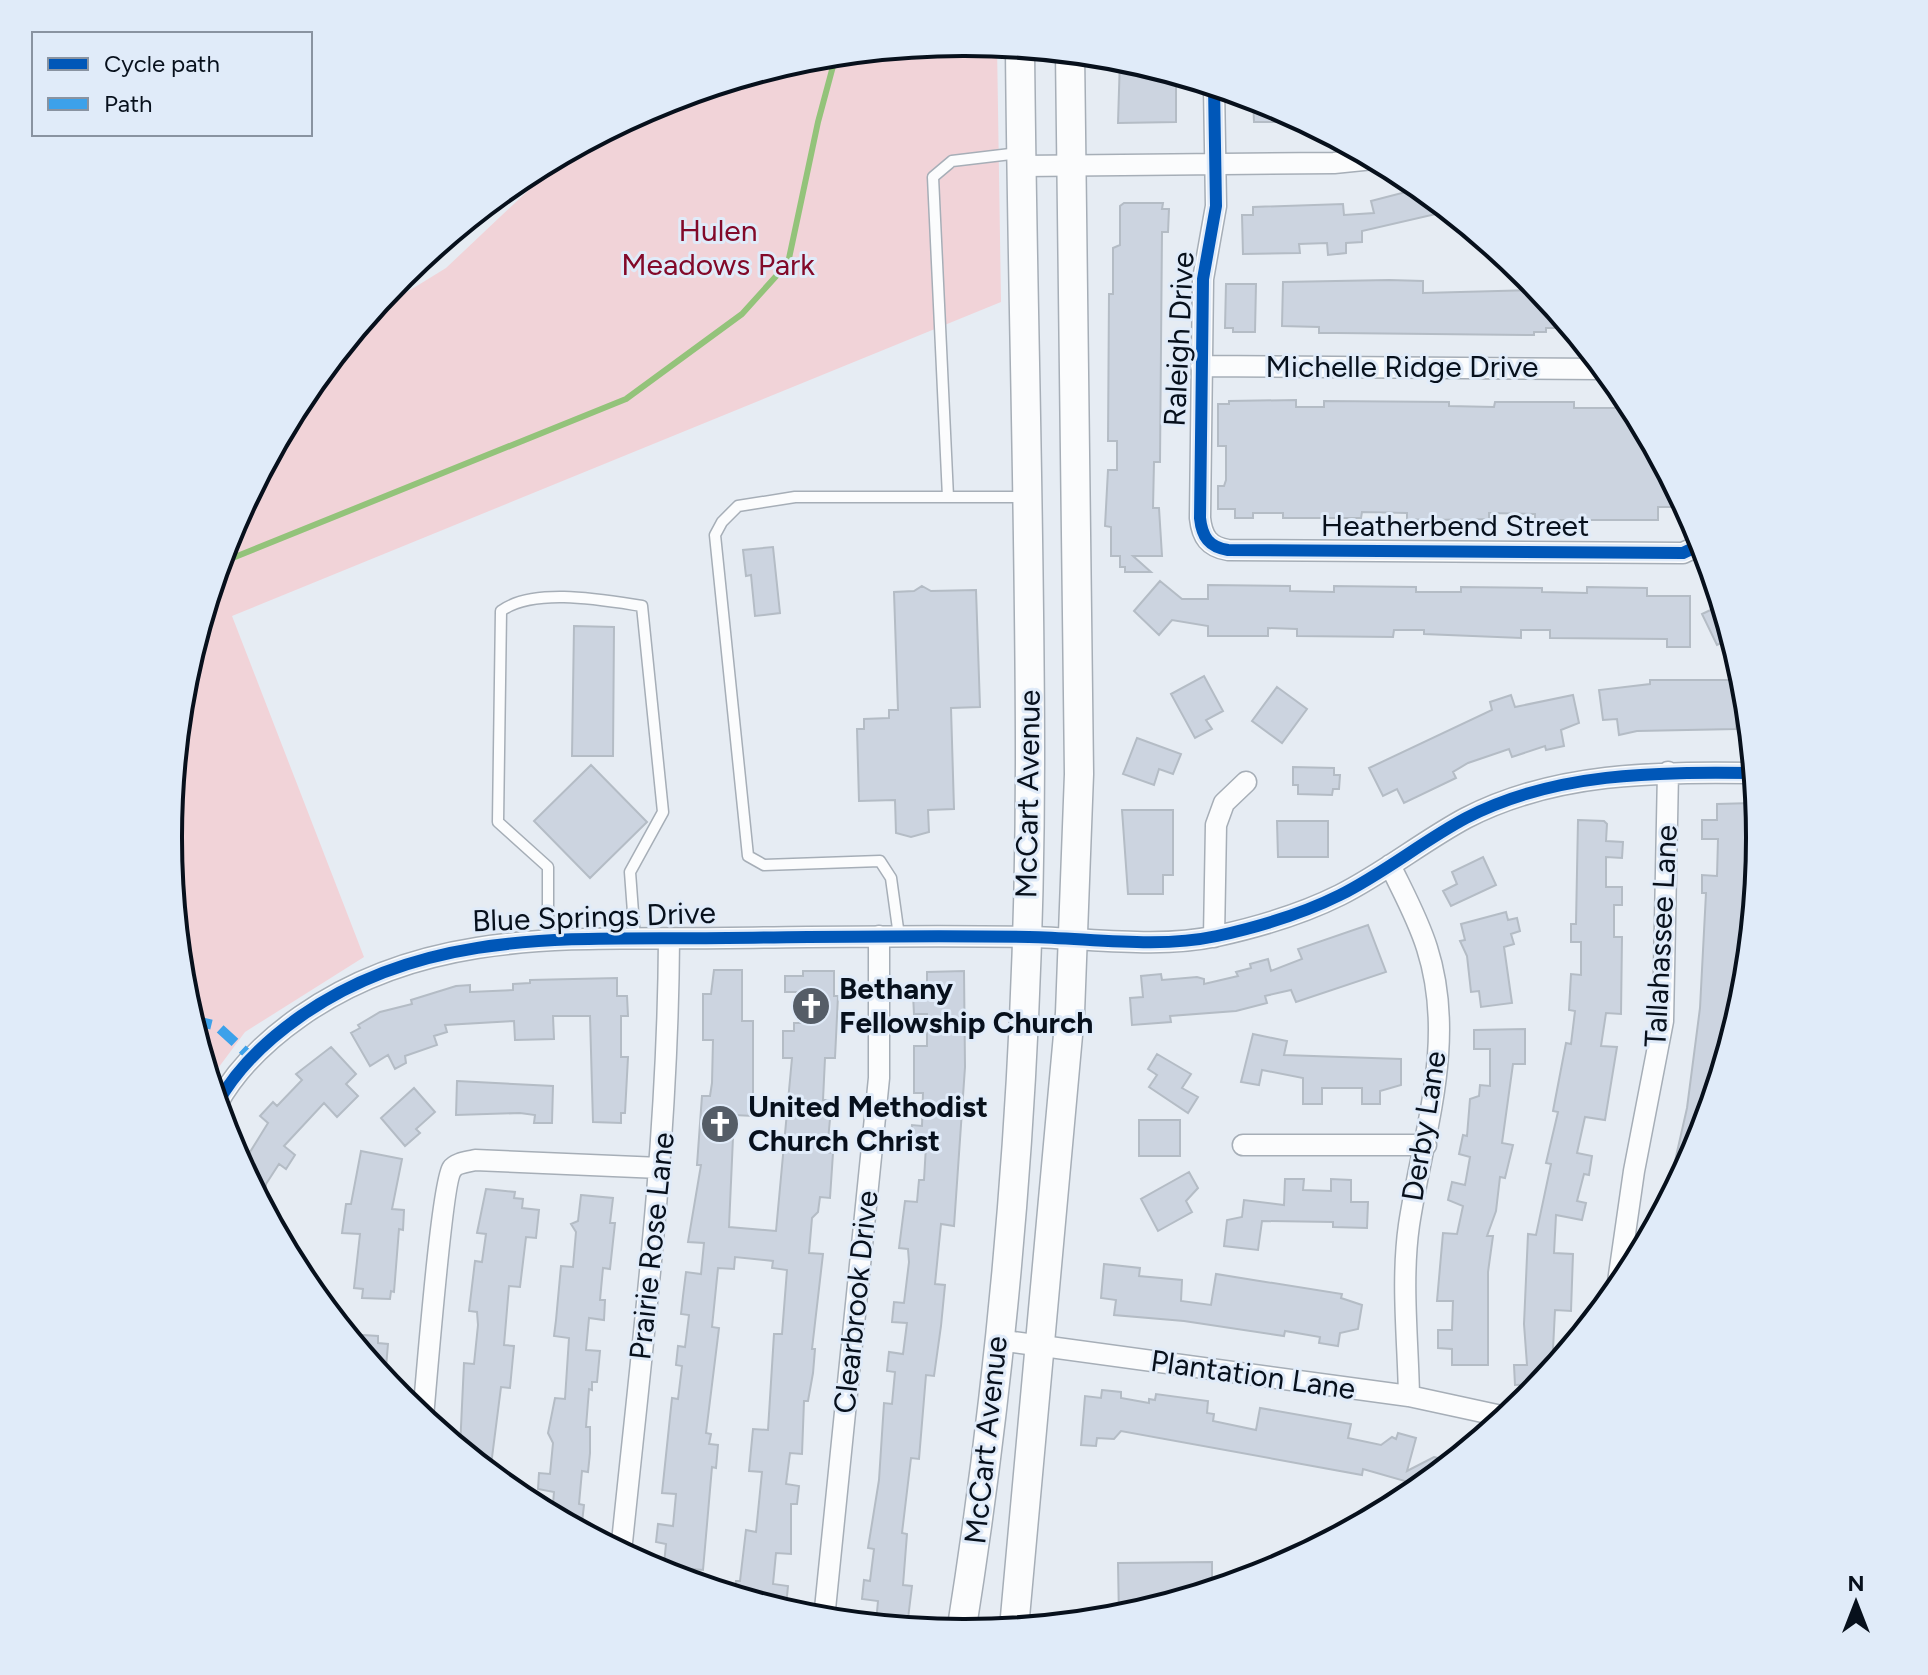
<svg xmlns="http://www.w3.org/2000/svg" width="1928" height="1675" viewBox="0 0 1928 1675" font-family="Figtree,sans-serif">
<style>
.green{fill:#f1d3d8}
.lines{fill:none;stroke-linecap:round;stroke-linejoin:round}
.stream{stroke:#93c37a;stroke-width:6}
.building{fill:#ccd4e0;stroke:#b4bcc5;stroke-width:2}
.service-casing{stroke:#a6aeb7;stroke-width:13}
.minor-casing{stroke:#a6aeb7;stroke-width:23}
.secondary-casing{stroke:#a6aeb7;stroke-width:31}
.service{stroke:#fbfcfd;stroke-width:10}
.minor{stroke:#fbfcfd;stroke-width:20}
.secondary{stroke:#fbfcfd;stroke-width:28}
.quiet{stroke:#3ca1ea;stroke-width:10;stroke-dasharray:20 10;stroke-linecap:butt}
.cycleway-casing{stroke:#e0ebf9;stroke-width:17}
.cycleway{stroke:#0057b8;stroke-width:12}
.labels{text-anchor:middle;stroke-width:6;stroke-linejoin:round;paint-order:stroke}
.park-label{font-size:30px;fill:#820929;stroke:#e0ebf9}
.street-label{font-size:30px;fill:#07101c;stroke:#e0ebf9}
.poi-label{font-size:30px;font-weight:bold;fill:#07101c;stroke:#e0ebf9;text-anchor:start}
.rim{fill:none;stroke:#07101c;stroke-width:4}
</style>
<rect width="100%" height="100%" fill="#e6ecf3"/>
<!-- green -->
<path class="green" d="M964 42 997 45 1001 302 232 616 364 957 245 1032 210 1079 184 992 169 837 184 682 229 533 303 395 368 316 446 268 572 149 660 102 809 57Z"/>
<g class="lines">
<!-- stream -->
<path class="stream" d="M220 563 626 399 742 314 788 263 818 122 836 55"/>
</g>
<!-- building -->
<path class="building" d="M1120 58 1176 75V122L1118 123Z
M1253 98 1269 103 1304 122H1254Z
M1421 188 1449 211 1362 231V242L1346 243V253L1328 255 1327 243 1299 244 1300 253 1243 254 1242 215H1253V207L1343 204 1344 215 1374 213 1371 201Z
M1124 203H1163L1162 209H1169L1168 232H1162L1160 462H1154L1153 508H1159L1162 556H1133L1151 572H1125V567H1120V556H1111V527L1105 526 1108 470H1117V441H1108L1109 294H1113V248L1120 245V206Z
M1389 280 1423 281V293L1538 290 1570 328H1546V332H1534V335L1337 333H1319V327L1282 326 1283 282Z
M1226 284H1256L1255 332H1233V328H1225Z
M1620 389 1674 486V507H1658V520H1535V514L1489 513V519L1428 520 1407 519V513L1362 512 1361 518H1283V513H1253V518H1235V509H1218V486H1224L1226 480V446H1218V404H1229V401L1296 400V407H1324V401L1449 402V406L1494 407 1495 402H1574V408H1620Z
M773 547 780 613 755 616 751 575 746 576 743 550Z
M1160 581 1182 599H1208V585L1290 586V591L1334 592V586L1416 587V592H1461V587L1542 588V592L1587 593V587L1647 588V596H1690V647H1667V639L1550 638V630H1521V638L1424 634V630H1394L1393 637 1297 636V629L1268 628V636H1208V626L1172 620 1159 635 1134 611Z
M922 586 931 591 976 590 980 707 951 708 954 809 928 810 929 832 911 837 896 833 895 800 859 801 857 729H864V719L889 718V710H898L894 592 914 591Z
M1721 605 1731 639 1717 645 1702 614Z
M574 626 614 627 613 756H572Z
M1204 676 1223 711 1206 720 1212 729 1195 738 1171 694Z
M1650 680H1736V729L1637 731 1619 735 1617 719 1603 720 1599 690 1650 684Z
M1277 687 1307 709 1282 743 1252 721Z
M1511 695 1515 707 1573 695 1579 723 1561 730 1564 746 1546 750 1545 746 1512 757 1509 749 1468 763 1453 772 1456 778 1404 803 1397 789 1383 796 1369 768 1492 710 1490 702Z
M1137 738 1181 754 1173 774 1159 769 1154 785 1123 774Z
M591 765 647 822 590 878 534 821Z
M1293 767 1334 768V775H1340L1339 789H1333L1332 795 1298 794V785H1293Z
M1753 803 1750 929 1749 943H1741L1740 979H1746L1744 993 1699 1142 1672 1193 1668 1192 1687 1108 1700 1008 1706 893H1702V875L1717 876 1718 839H1702V820H1717V804Z
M1122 810H1173V875H1163V894H1128Z
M1578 820 1604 821 1607 824 1606 841 1623 842 1622 858 1606 857V887H1622V905H1614V937H1622L1621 1014 1606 1013 1601 1046 1617 1047 1605 1120 1585 1117 1577 1153 1592 1156 1589 1175 1584 1174 1577 1201 1586 1203 1582 1220 1556 1215 1554 1253 1573 1254 1571 1311 1555 1310 1553 1349H1568L1539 1384 1515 1385 1514 1365H1527L1524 1324 1528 1234 1536 1235 1551 1164 1546 1163 1558 1112 1553 1111 1566 1043 1571 1044 1575 1011 1569 1010 1571 974 1581 975V942H1571V924H1576Z
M1277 821H1328V857H1278Z
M1483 857 1496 885 1451 906 1443 891 1457 884 1452 872Z
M1506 912 1508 920 1517 918 1520 931 1511 934 1514 944 1504 947 1512 1003 1481 1007 1479 991 1471 992 1467 956 1460 941 1465 940 1461 924Z
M1368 925 1386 972 1296 1002 1291 990 1265 996 1267 1003 1236 1011 1170 1016 1171 1022 1132 1025 1130 998 1143 997 1141 976 1161 974 1162 980 1197 977 1204 979V984L1238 976 1236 972 1251 968 1250 964 1268 959 1271 971 1302 959 1298 949Z
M714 970H742V1021H753V1116L734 1115 729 1227 776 1231 792 1058H783V1031H794V1023H801V992H785V976H803V971H834V996H838L835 1058H825L823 1100H838L837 1119H830L827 1152 833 1153 830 1198 820 1197 818 1212 812 1218 809 1253 823 1254 812 1349H815L813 1373 808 1401H804L802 1454 790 1453 786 1484 799 1486 797 1504H791V1554L776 1553 773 1584 788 1586 786 1606 735 1595 736 1581H740L746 1530 756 1532 762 1472 749 1471 753 1429 768 1430 774 1334H782L787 1270 772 1268 773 1261 735 1257 734 1269 718 1268 712 1327 719 1328 706 1433 711 1434 709 1444 718 1445 716 1468 712 1467 703 1570 693 1569 692 1582 663 1574 666 1544 656 1542 658 1524 673 1526 676 1494 662 1493 672 1398 678 1399 682 1366 676 1365 678 1346 685 1347 689 1315 681 1314 683 1296 686 1272 701 1274 704 1243 688 1242 701 1165H697L702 1096H710L712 1083 713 1040H703V994H711Z
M964 971 965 1067 954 1226 941 1224 935 1284 945 1285 941 1326 934 1376 926 1375 919 1459 911 1458 902 1533 907 1534 903 1585 912 1586 907 1627 876 1623 878 1601 862 1599 864 1580 870 1581 874 1549 868 1548 879 1480 884 1403 892 1404 895 1372 887 1371 889 1352 903 1354 907 1323 892 1322 894 1302 904 1303 909 1262 908 1249 899 1248 905 1201 917 1202 919 1180H924L926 1146 910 1145 912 1125 922 1126 923 1093H914V1046H927V1014H914L913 994H927V972Z
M617 978V996H627L628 1016H621V1057H628L625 1113H621V1123L593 1122 590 1016H553L554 1039 515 1040 514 1021 445 1025 447 1032 434 1036 437 1045 405 1056 406 1063 395 1069 388 1055 370 1066 351 1033 360 1028 358 1025 380 1012 412 1004 411 1000 456 986 470 985V992L513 990V984L530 983V980Z
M1525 1029V1064H1513L1502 1143 1513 1145 1505 1178 1500 1177 1496 1211 1487 1236H1493L1488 1272V1365H1452V1349L1438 1348V1330H1452L1453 1301H1437L1443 1233 1457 1234 1463 1206 1448 1200 1452 1182 1465 1185 1470 1157 1459 1154 1463 1135 1467 1136 1470 1099 1479 1096 1480 1085 1490 1086V1049H1474V1030Z
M1253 1034 1287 1041 1284 1055 1401 1059V1085L1380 1091V1104H1362V1088H1322V1104H1303V1078L1262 1070 1259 1085 1241 1082Z
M331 1047 356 1074 346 1084 358 1096 337 1117 324 1103 284 1146 295 1155 286 1169 279 1164 266 1184 264 1207 237 1157 244 1148 250 1152 268 1123 260 1116 273 1102 277 1106 302 1080 296 1074Z
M1157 1054 1191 1074 1182 1088 1198 1097 1188 1113 1149 1087 1157 1075 1148 1069Z
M457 1081 553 1086 552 1123H534L535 1115 520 1113 456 1115Z
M414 1088 435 1112 416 1129 420 1133 405 1146 381 1118Z
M1139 1120H1180V1156H1139Z
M361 1151 402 1159 392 1209 404 1210 403 1230 399 1229 394 1292 391 1291 390 1299 362 1298 363 1289 354 1288 360 1234 342 1233 346 1204H351Z
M1189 1172 1198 1188 1186 1201 1192 1212 1158 1231 1141 1199Z
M1285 1179H1304L1303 1190 1331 1191V1179L1351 1180V1202H1368L1367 1228 1333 1227V1222L1262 1221 1258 1250 1224 1246 1227 1220 1242 1217 1244 1200 1284 1205Z
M486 1189 515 1192 514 1198 523 1199 522 1208 539 1210 536 1238 526 1237 520 1287 509 1286 504 1345 514 1346 510 1388 501 1387 490 1473 460 1448 464 1363 474 1364 478 1325 477 1312 469 1311 475 1261 482 1262 486 1234 477 1233Z
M581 1195 613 1198 610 1223H615L610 1269 603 1268 600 1300H605L604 1320 589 1318 586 1350 600 1351 597 1382H592V1390L589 1389 586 1427H590V1453L588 1472 582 1471 579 1504 584 1505 581 1531 552 1515 554 1492 538 1489 539 1473 550 1474 553 1443 548 1433 555 1398 565 1399 569 1338 554 1336 556 1320 561 1266 573 1267 576 1232 571 1224 578 1221Z
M1104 1264 1140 1268 1139 1276 1182 1280 1181 1301 1211 1305 1216 1274 1342 1294 1341 1298 1362 1305 1358 1329 1340 1333 1338 1346 1319 1343 1320 1337 1285 1331 1284 1336 1184 1321 1114 1315 1116 1300 1101 1298Z
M363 1335 378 1336V1343L388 1344 385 1379 351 1339 362 1340Z
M1102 1390 1121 1392V1398L1149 1403V1399L1155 1400 1156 1394 1208 1401 1207 1413 1214 1414 1213 1421 1256 1430 1260 1408 1351 1424 1348 1438 1381 1445 1392 1437 1396 1439 1398 1433 1416 1438 1407 1471 1434 1457 1452 1461 1422 1486 1363 1469 1362 1475 1121 1431 1114 1439 1097 1438 1096 1446 1081 1445 1085 1396 1101 1398Z
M1212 1562V1590L1119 1618 1118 1563Z"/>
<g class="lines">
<!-- service casing -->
<g class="service-casing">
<path id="service" d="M1019 153 952 161 933 177 948 497H1027
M899 936 891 878 880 861 764 865 748 856 715 535 722 522 738 506 795 497H948
M548 941V867L498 822 501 611C534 587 603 600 642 606L663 812 630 872 635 939"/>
</g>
<!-- minor casing -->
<g class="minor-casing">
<path id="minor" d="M1214 86 1216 206 1203 279 1200 518C1202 537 1209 547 1228 550L1683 553 1702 544
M1022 166 1334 163 1373 159
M1201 366 1603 369
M1390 865C1403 892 1418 919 1427 948 1457 1042 1423 1133 1409 1225 1401 1281 1408 1340 1409 1396
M1214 937 1216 825 1224 803 1246 782
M217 1104C237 1068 268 1039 301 1016 429 926 578 940 727 938 827 937 928 935 1029 937 1090 938 1156 949 1217 936 1258 927 1302 914 1340 895 1384 873 1423 841 1466 818 1555 772 1655 772 1753 773
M1243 1145H1426
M1617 1289 1634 1171 1663 1021 1668 772
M998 1340 1409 1396 1506 1417
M423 1417C426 1385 442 1182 452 1169 456 1163 468 1162 475 1160L660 1168
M621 1552C642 1347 668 1145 669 939
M824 1619 879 1078V936"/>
</g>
<!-- secondary casing -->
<g class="secondary-casing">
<path id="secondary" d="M1014 1628 1070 1013 1079 774 1070 52
M961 1633C1007 1345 1030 1050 1030 758 1030 521 1022 284 1020 48"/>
</g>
<!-- service -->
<use href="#service" class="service"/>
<!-- minor -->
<use href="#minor" class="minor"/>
<!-- secondary -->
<use href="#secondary" class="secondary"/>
<!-- quiet -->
<path class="quiet" d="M192 1020 217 1026 252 1058"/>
<!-- cycleway casing -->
<g class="cycleway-casing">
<path id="cycleway" d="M1214 86 1216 206 1203 279 1200 518C1202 537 1209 547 1228 550L1683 553 1702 544
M217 1104C237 1068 268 1039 301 1016 429 926 578 940 727 938 827 937 928 935 1029 937 1090 938 1156 949 1217 936 1258 927 1302 914 1340 895 1384 873 1423 841 1466 818 1555 772 1655 772 1753 773"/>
</g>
<!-- cycleway -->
<use href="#cycleway" class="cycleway"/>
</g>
<!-- icons -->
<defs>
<g id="church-disc" transform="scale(2)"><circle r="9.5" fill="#555d67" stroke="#e0ebf9"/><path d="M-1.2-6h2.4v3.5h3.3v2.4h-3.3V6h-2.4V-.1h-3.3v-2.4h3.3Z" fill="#fff"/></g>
</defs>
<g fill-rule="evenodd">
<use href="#church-disc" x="811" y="1006"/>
<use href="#church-disc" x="720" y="1124"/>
</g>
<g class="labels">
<!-- park labels -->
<g class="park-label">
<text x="718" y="241">Hulen<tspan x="718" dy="34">Meadows Park</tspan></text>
</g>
<!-- street labels -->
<g class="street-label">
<text transform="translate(1179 339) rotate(-87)" y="10">Raleigh Drive</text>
<text x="1402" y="377">Michelle Ridge Drive</text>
<text x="1455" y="536">Heatherbend Street</text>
<text transform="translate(1028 794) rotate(-89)" y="10">McCart Avenue</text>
<text transform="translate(594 917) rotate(-2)" y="10">Blue Springs Drive</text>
<text transform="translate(1661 936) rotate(-87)" y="10">Tallahassee Lane</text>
<text transform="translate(1424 1126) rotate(-81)" y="10">Derby Lane</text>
<text transform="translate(652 1246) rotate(-84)" y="10">Prairie Rose Lane</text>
<text transform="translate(856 1302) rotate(-84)" y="10">Clearbrook Drive</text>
<text transform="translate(1253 1375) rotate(8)" y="10">Plantation Lane</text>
<text transform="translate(986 1440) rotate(-84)" y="10">McCart Avenue</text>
</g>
<!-- poi labels -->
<g class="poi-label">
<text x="839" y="999">Bethany<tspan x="839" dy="34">Fellowship Church</tspan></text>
<text x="748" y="1117">United Methodist<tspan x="748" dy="34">Church Christ</tspan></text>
</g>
</g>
<!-- crop -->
<path d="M0 0H1928V1675H0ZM963 56H965A781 781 0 0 1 1746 837V838A781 781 0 0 1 965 1619H963A781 781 0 0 1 182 838V837A781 781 0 0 1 963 56Z" fill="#e0ebf9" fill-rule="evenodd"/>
<path class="rim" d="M963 56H965A781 781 0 0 1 1746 837V838A781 781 0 0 1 965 1619H963A781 781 0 0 1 182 838V837A781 781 0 0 1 963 56Z"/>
<!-- legend -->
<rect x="32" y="32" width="280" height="104" fill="#e0ebf9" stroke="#8993a1" stroke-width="2"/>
<rect x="48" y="58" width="40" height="12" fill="#0057b8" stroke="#8993a1" stroke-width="2"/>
<text x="104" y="72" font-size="24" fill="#07101c">Cycle path</text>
<rect x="48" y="98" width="40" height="12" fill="#3ca1ea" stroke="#8993a1" stroke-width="2"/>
<text x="104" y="112" font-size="24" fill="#07101c">Path</text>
<!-- north arrow -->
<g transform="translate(1856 1603)" stroke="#e0ebf9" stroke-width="6" paint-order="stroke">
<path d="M0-6L14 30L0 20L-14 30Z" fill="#07101c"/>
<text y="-12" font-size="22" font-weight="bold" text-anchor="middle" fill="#07101c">N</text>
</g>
</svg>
